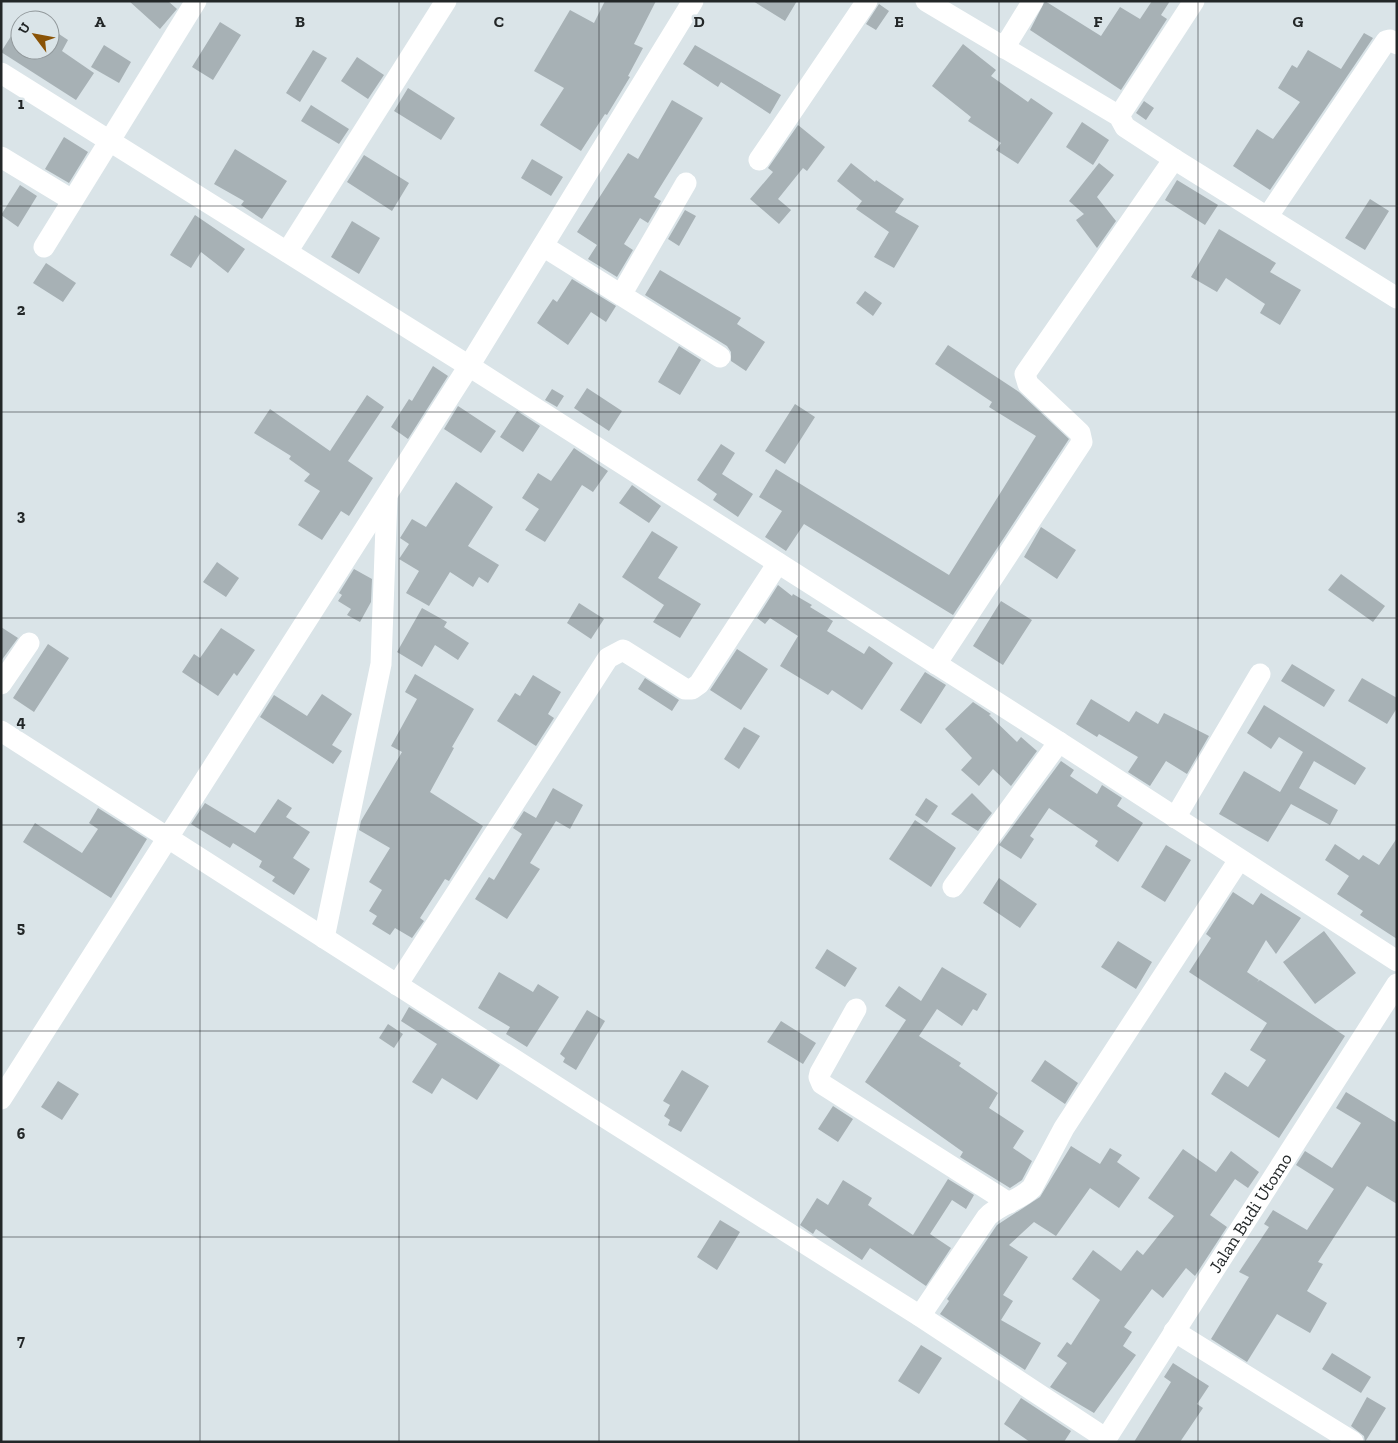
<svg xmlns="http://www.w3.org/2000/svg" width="1398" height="1443" viewBox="0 0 1398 1443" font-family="'Zilla Slab',serif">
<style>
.building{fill:#a7b1b5}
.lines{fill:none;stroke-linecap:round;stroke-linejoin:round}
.minor{stroke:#fff;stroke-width:21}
.grid{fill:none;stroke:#232728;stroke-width:1;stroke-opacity:0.55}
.labels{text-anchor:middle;stroke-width:5;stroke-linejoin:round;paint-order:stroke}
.street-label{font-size:18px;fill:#232728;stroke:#dae4e8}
.grid-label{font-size:16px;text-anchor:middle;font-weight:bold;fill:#232728;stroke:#dae4e8;stroke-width:5;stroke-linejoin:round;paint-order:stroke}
</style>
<rect width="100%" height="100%" fill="#dae4e8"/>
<!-- building -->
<path class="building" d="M129 1H168L177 9 160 29Z
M605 1H656L634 44 643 48 628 76 630 77 607 115 605 114 581 151 540 125 564 88 534 71 570 10 594 23Z
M753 1H797L785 21Z
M1045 1 1101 36 1120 7 1140 19 1152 1H1170L1161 15 1167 19 1121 90 1030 30Z
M879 4 889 11 876 30 866 24Z
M20 22V50H50V28L68 40 62 51 94 73 76 100 1 52Z
M220 22 241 35 213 80 192 67Z
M1364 33 1373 38 1270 190 1233 166 1257 129 1273 139 1300 102 1278 88 1292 65 1297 68 1308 50 1341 69Z
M963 44 996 70 991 76 1028 102 1031 98 1053 113 1018 164 996 150 1001 143 968 121 971 117 932 86Z
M104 45 131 62 119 83 91 67Z
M695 45 781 95 770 114 721 82 718 87 683 64Z
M313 50 327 58 300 102 286 93Z
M357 57 384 75 368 99 341 81Z
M408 88 455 118 441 140 394 111Z
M672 100 703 118 654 197 661 201 648 223 640 218 624 244 633 250 617 277 588 259 597 245 577 232 628 153 638 159Z
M1144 101 1154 108 1146 120 1136 113Z
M311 105 349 129 339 144 301 121Z
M1082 122 1109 140 1093 165 1066 147Z
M798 125 825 147 807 171 803 168 778 199 791 210 779 224 750 199 773 172 768 168Z
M64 137 88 152 69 183 45 169Z
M235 149 287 181 262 219 241 205 244 201 214 184Z
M364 155 409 183 392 211 347 182Z
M532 159 563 177 551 196 521 178Z
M851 163 875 182 876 180 904 199 895 212 919 226 894 268 874 257 889 232 856 209 862 201 837 181Z
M1099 163 1114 175 1097 197 1116 221 1097 248 1076 220 1084 214 1069 201Z
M1177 180 1218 205 1205 225 1165 200Z
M20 185 37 196 18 227 1 215Z
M1370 199 1389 211 1365 250 1345 238Z
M685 210 696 216 679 246 668 239Z
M195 215 245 249 228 273 201 252 191 268 170 255Z
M352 221 380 238 359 274 331 257Z
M1219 229 1276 263 1270 272 1301 290 1280 325 1260 313 1265 304 1226 278 1217 292 1191 277Z
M46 263 76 283 63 302 33 283Z
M660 270 741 318 737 324 765 342 746 371 731 361V352L727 346 645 295Z
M572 279 616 306 606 322 591 312 568 345 537 323 553 299 557 302Z
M865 291 882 303 873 316 856 303Z
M948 345 1019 392 1069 439 953 615 804 524 786 551 765 537 782 511 759 497 776 469 949 575 1036 436 989 407 992 402 935 364Z
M679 346 701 360 680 395 658 382Z
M433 366 448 376 408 439 391 427 409 399 412 401Z
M587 388 622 411 609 431 574 408Z
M552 389 564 396 557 407 545 400Z
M367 395 384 407 348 461 373 478 349 516 341 511 322 540 298 525 320 491 304 481 310 474 289 459 291 456 254 433 270 409 330 451Z
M795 404 815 417 785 464 765 451Z
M458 406 496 431 481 453 444 429Z
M517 411 540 426 523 452 500 437Z
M721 444 735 453 722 474 753 494 738 517 713 500 717 494 697 480Z
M574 448 608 471 593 492 582 485 545 542 525 530 539 509 522 498 538 473 551 481Z
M456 482 493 507 468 546 499 565 488 583 479 577 473 587 450 572 429 606 406 593 419 571 399 559 409 544 400 538 412 519 426 527Z
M632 485 661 506 649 523 619 503Z
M1041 527 1076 550 1057 579 1024 557Z
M652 531 678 547 658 578 701 604 680 638 653 622 664 605 622 577Z
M217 562 239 578 226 597 203 582Z
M354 569 372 579 371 602 360 622 347 615 351 609 338 601 342 595 339 593Z
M1341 574 1385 606 1373 622 1328 590Z
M778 585 792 596 793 594 812 605 810 607 833 621 827 631 864 654 869 646 893 663 862 710 832 690 828 695 780 666 798 636 770 618 765 624 757 618Z
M1001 601 1032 620 1003 665 973 646Z
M579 603 604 619 591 639 567 623Z
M422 608 447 622 444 627 469 643 458 660 435 645 422 667 397 652Z
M1 627 18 638 1 661Z
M221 628 255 650 237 676 234 673 218 696 182 672 194 654 200 658Z
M48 644 69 658 34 712 13 698Z
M737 649 768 669 741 710 710 690Z
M1292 664 1335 690 1324 707 1281 681Z
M925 672 946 685 921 724 900 710Z
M415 674 474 709 452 747 454 748 430 792 483 826 449 881 445 879 420 918 424 921 412 938 395 928 390 935 372 924 377 916 369 911 382 890 369 882 390 848 359 830 361 821 402 752 391 746 417 699 405 692Z
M533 675 561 692 548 714 554 718 536 746 497 721 515 693 520 696Z
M645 678 679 700 672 711 638 689Z
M1362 678 1397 698V708L1387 724 1348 701Z
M322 694 352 714 332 745 342 751 333 764 260 717 274 695 307 716Z
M1091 699 1129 722 1136 711 1158 724 1164 713 1209 736 1187 774 1166 761 1150 786 1128 772 1138 757 1099 734 1097 737 1076 724Z
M973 702 991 714 989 715 1017 742 1021 737 1037 751 1011 786 993 769 979 786 961 770 972 758 945 729Z
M1264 705 1366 768 1355 785 1314 761 1299 788 1338 810 1330 825 1291 804 1268 842 1219 814 1244 771 1280 792 1303 752 1279 737 1271 749 1247 733Z
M744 727 760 736 739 769 724 759Z
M1061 761 1074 770 1070 776 1097 794 1102 785 1122 798 1117 806 1143 823 1118 862 1095 846 1098 841 1049 808 1030 836 1034 839 1021 859 999 845Z
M553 788 583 805 570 829 556 821 530 863 540 869 507 919 475 899 489 877 494 880 522 834 513 828 524 811 536 818Z
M972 793 992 813 978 831 951 814Z
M926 798 938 806 927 823 915 815Z
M278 799 292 808 286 817 310 832 293 858 310 869 294 895 272 881 275 877 259 867 262 861 233 843 230 848 191 824 205 803 255 833Z
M98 808 147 839 111 898 23 842 35 823 82 853 98 829 89 823Z
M915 820 956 848 931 887 889 859Z
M1397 838V939L1360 915 1363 911 1337 894 1349 876 1325 860 1335 844 1359 860 1363 855 1379 865Z
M1166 845 1191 860 1165 902 1141 887Z
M999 878 1037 904 1020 928 983 903Z
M1233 892 1253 905 1261 893 1301 918 1276 954 1266 940 1247 972 1259 980 1257 982 1260 980 1345 1036 1279 1138 1211 1094 1225 1072 1248 1087 1266 1060 1250 1050 1267 1023 1189 972 1211 938 1206 934Z
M1324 931 1356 973 1315 1004 1283 962Z
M1118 941 1152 962 1136 989 1101 967Z
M827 949 857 968 845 987 815 968Z
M942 967 987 994 977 1011 973 1009 962 1026 937 1009 919 1036 961 1063 959 1066 998 1093 989 1108 1024 1131 1013 1148 1032 1161 1022 1180 1010 1188 960 1157 963 1152 865 1082 906 1020 885 1006 899 986 921 1001Z
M499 972 533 992 538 984 559 997 527 1047 506 1034 510 1027 478 1008Z
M409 1007 500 1065 477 1100 442 1078 432 1094 412 1082 437 1044 401 1021Z
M587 1010 605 1021 576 1070 563 1062 565 1058 560 1054Z
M781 1021 816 1043 803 1064 767 1042Z
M388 1024 403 1034 394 1048 379 1038Z
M1045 1060 1078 1083 1065 1104 1031 1081Z
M682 1070 709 1086 681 1132 668 1125 670 1120 664 1116 670 1105 663 1101Z
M58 1081 79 1094 62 1120 41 1107Z
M1346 1092 1397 1123V1204L1367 1186 1318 1262 1323 1264 1307 1291 1327 1303 1310 1333 1277 1314 1247 1362 1211 1339 1249 1277 1239 1272 1269 1227 1264 1224 1273 1210 1307 1230 1334 1189 1296 1165 1305 1151 1332 1168 1361 1123 1336 1108Z
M833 1106 853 1119 838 1142 818 1129Z
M1071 1146 1100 1164 1110 1148 1122 1155 1117 1162 1140 1178 1119 1208 1090 1188 1056 1236 1034 1222 1009 1245 1028 1257 1003 1295 1013 1301 1001 1320 1041 1343 1025 1370 940 1314 949 1301 947 1299 997 1225 1040 1197Z
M1183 1149 1216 1172 1231 1151 1259 1172 1248 1188 1235 1179 1210 1215 1227 1227 1195 1276 1186 1268 1163 1298 1152 1289 1124 1327 1132 1332 1123 1346 1136 1355 1094 1413 1050 1387 1067 1363 1057 1356 1067 1342 1071 1345 1100 1300 1072 1279 1093 1250 1121 1271 1137 1250 1143 1255 1174 1216 1148 1198Z
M948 1179 974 1195 966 1209 952 1200 930 1234 951 1248 926 1286 870 1248 862 1260 816 1229 813 1234 800 1225 817 1198 828 1205 843 1180 872 1198 868 1205 913 1235Z
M720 1220 740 1232 717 1270 697 1257Z
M921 1345 942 1358 919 1394 898 1381Z
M1332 1353 1371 1377 1361 1393 1322 1369Z
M1173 1363 1209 1386 1197 1404 1203 1408 1180 1442H1134L1171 1382 1164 1377Z
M1367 1397 1386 1408 1365 1442 1364 1436 1351 1426Z
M1021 1398 1071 1431 1064 1442H1030L1004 1424Z"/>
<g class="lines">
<!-- minor -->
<g class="minor">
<path d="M926 1 1119 116 1125 127 1174 159 1397 298"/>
<path d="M1004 48 1033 1"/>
<path d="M1 73 469 366 1059 742 1397 961"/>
<path d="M1119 116 1194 1"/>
<path d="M1 157 72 200"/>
<path d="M759 160 867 1"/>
<path d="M1268 216 1386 41 1390 40 1397 44"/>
<path d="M543 246 720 357"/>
<path d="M44 247 196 1"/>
<path d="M287 252 446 1"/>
<path d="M621 295 686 183"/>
<path d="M936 664 1082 442 1080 433 1028 384 1025 374 1174 159"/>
<path d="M1 684 29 643"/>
<path d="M1 731 593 1110 920 1316 1105 1438"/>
<path d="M1175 818 1260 674"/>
<path d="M953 887 1059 742"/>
<path d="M324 938 381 664 387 497"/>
<path d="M397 985 608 658 623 650 685 689H692L699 684 778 563"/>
<path d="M856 1009 820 1073 819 1077 822 1084 1009 1203"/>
<path d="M1 1099 469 366 693 1"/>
<path d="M920 1316 987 1217C999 1204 1019 1201 1032 1188L1064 1128 1239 860"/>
<path d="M1174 1331 1353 1442"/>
<path id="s1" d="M1104 1442 1397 984"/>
</g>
</g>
<!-- grid -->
<path class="grid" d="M200 1V1442M399 1V1442M599 1V1442M799 1V1442M999 1V1442M1198 1V1442M1 206H1397M1 412H1397M1 618H1397M1 825H1397M1 1031H1397M1 1237H1397"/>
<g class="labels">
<!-- street labels -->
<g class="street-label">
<text dy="6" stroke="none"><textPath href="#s1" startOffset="272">Jalan Budi Utomo</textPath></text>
</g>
</g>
<g class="grid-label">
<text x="100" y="27">A</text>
<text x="300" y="27">B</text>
<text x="499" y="27">C</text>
<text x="699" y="27">D</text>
<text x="899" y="27">E</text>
<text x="1098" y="27">F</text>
<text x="1298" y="27">G</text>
<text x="21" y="109">1</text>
<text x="21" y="315">2</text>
<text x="21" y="521">3</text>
<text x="21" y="727">4</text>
<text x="21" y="933">5</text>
<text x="21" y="1139">6</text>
<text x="21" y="1346">7</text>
</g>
<!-- border -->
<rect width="1398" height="1443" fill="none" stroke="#232728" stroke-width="5"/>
<!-- north arrow -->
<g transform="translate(35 35) rotate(302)"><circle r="24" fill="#dae4e8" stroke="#91989b"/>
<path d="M0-4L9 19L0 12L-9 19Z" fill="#8a5306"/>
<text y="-8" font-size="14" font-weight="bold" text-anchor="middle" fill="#232728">U</text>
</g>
</svg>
